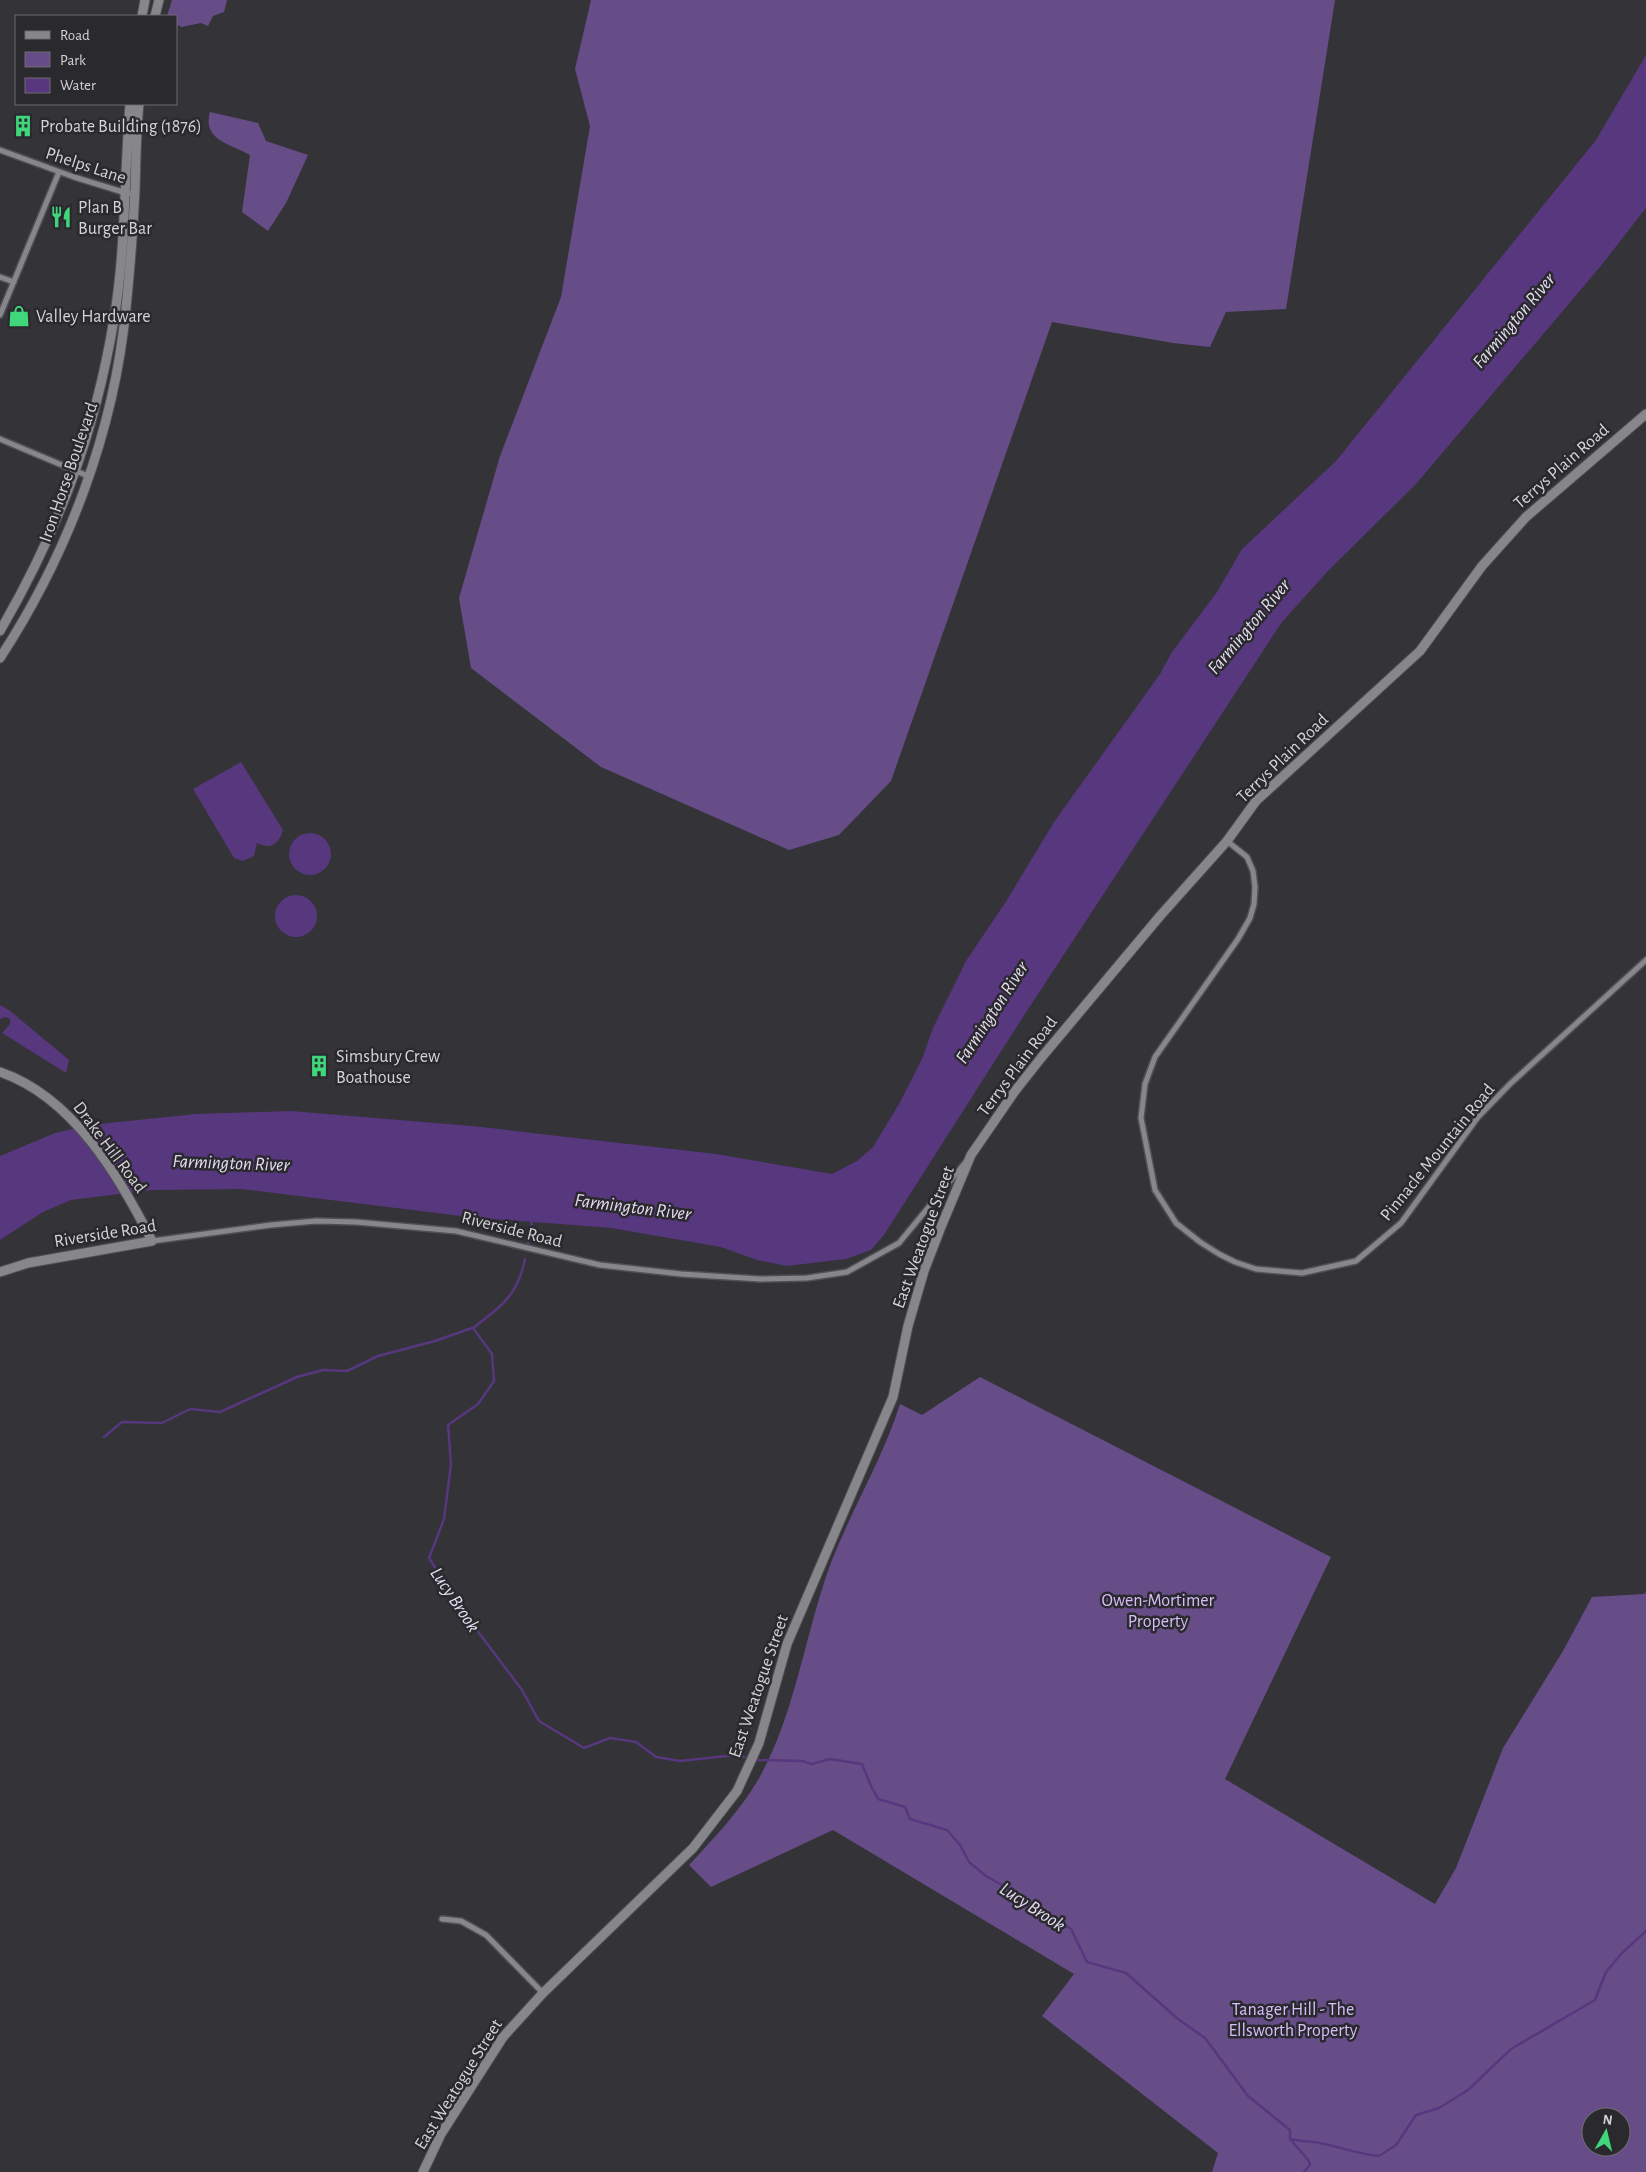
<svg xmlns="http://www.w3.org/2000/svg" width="1646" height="2172" viewBox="0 0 1646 2172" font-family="'Alegreya Sans',sans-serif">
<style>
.green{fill:#664d88;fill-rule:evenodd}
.water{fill:#57377e}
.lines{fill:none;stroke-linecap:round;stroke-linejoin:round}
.stream{stroke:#57377e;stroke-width:2.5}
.minor-casing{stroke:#504f52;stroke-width:8}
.tertiary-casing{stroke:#504f52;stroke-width:11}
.minor{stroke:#87868b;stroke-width:5}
.tertiary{stroke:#87868b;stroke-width:9}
.labels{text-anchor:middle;stroke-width:5;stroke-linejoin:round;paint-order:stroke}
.poi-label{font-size:18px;fill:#d4d3d6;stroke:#2a292d;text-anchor:start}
.street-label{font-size:18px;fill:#d4d3d6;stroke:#2a292d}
.park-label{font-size:18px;fill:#d6befb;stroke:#2a292d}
.water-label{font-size:19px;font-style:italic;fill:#e4ddf2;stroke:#2a292d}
</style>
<rect width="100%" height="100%" fill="#343337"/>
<!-- green -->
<path class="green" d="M172 0H227L224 12 213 16 208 26 201 23 181 27 179 25 176 27V16H167Z
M591 0H1335L1286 309 1226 312 1210 347 1173 343 1052 322 891 781 839 835 789 850 601 767 471 668 459 598 500 456 561 297 590 126 575 69Z
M210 112 258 123 266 141 308 155 286 203 268 231 242 212 250 155C230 144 202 140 210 112Z
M980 1377 1331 1557 1225 1779 1435 1904 1456 1868 1503 1748 1563 1651 1592 1597 1644 1594 1646 1592V2172H1212L1218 2153 1042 2016 1074 1974 833 1830 711 1887 689 1865C714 1838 739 1812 758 1780 796 1714 805 1631 832 1560 853 1507 883 1458 900 1404L922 1415ZM1591 2117H1621V2147H1591Z"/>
<!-- water -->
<path class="water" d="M1646 55V208L1600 267 1416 484 1328 571 1282 622 1021 1020 884 1235 871 1250 846 1259 787 1266 757 1260 721 1247 611 1228 469 1217 242 1189 151 1190 71 1200 43 1212 0 1240V1156L55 1133 89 1125 196 1114 291 1111 472 1126 716 1154 832 1174 857 1161 873 1147 899 1104 922 1059 933 1028 966 961 1007 900 1054 822 1160 674 1172 652 1217 592 1242 549 1336 461 1596 140Z
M241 762 283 830C279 844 271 850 257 843L254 856 243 861 234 858 193 789Z
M289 854a21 21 0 1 1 42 0a21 21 0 1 1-42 0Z
M275 916a21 21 0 1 1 42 0a21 21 0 1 1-42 0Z
M0 1005 9 1010 69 1060 66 1073 2 1033 10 1024V1019L5 1017 0 1019Z"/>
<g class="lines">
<!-- stream -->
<path class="stream" d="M528 1244 532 1221
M525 1259C518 1295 501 1307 473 1328L492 1354 494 1381 478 1404 448 1425 451 1464 444 1519 429 1558 464 1613 522 1690 539 1721 584 1748 610 1738 636 1742 656 1757 680 1761 736 1755 744 1757
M104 1437 122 1422 162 1423 190 1409 220 1412 297 1377 323 1370 347 1371 378 1356 435 1341 472 1328
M757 1760 802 1761 812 1764 830 1759 862 1764 871 1786 878 1799 905 1807 910 1819 947 1830 960 1845 969 1862 986 1876 1033 1903 1047 1916 1071 1929 1087 1962 1126 1973 1178 2019 1205 2038 1248 2096 1290 2130V2139L1309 2161 1310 2165 1304 2172
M1292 2139C1301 2142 1310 2141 1320 2143 1340 2147 1358 2154 1379 2156L1396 2145 1416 2115 1439 2108 1468 2090 1511 2049 1595 2000 1606 1972 1621 1954 1646 1931"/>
<!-- minor casing -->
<g class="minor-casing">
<path id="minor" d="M0 150 74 177 126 193 135 194
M0 277 14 282
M0 315 59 172
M0 439 88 476
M1227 841 1247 857 1253 871 1255 887 1254 904 1250 918 1238 939 1155 1057 1145 1084 1141 1118 1155 1190 1176 1223 1200 1242 1219 1254 1235 1262 1256 1269 1302 1273 1356 1261 1401 1223 1478 1117 1510 1084 1646 960
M152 1241 271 1225 316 1221 356 1222 456 1231 600 1265 681 1274 760 1279 807 1278 847 1272 899 1243 965 1163
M442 1919 461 1921 486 1935 543 1993"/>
</g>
<!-- tertiary casing -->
<g class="tertiary-casing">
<path id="tertiary" d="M142 16 145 0
M155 16 159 0
M0 631C58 531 95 434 114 319 126 248 124 176 130 104
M0 658C68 554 114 432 126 308 130 269 133 230 135 191 136 162 136 133 139 104
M0 1072C73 1097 119 1176 152 1241L28 1263 0 1272
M423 2172 441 2134 503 2037 543 1993 693 1848 737 1791 759 1743 787 1644 893 1397 908 1326 924 1271 941 1227 971 1155 1015 1091 1041 1058 1160 916 1227 841 1256 801 1420 651 1482 566 1526 517 1646 414"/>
</g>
<!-- minor -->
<use href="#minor" class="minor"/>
<!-- tertiary -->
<use href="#tertiary" class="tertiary"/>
</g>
<!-- icons -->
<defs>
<g id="building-bare" transform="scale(1.725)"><path d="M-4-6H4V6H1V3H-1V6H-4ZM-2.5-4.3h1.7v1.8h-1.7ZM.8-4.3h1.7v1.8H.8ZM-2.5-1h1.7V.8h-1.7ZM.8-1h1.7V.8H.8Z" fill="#40d77c" stroke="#2a292d" stroke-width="2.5" paint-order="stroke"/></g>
<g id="restaurant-bare" transform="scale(1.725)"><path d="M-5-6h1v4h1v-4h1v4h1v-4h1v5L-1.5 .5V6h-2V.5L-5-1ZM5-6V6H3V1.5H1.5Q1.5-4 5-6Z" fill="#40d77c" stroke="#2a292d" stroke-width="2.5" paint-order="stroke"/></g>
<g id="shop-bare" transform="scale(1.725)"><path d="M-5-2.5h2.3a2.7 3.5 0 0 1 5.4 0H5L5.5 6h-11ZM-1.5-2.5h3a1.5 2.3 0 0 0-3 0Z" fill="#40d77c" stroke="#2a292d" stroke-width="2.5" paint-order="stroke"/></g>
</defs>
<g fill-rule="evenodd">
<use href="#building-bare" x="23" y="126"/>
<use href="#restaurant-bare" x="61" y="217"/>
<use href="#shop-bare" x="19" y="316"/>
<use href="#building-bare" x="319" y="1066"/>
</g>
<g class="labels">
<!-- poi labels -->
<g class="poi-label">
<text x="40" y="132">Probate Building (1876)</text>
<text x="78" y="213">Plan B<tspan x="78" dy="21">Burger Bar</tspan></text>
<text x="36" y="322">Valley Hardware</text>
<text x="336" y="1062">Simsbury Crew<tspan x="336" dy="21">Boathouse</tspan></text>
</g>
<!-- street labels -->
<g class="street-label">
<text transform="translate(86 165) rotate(18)" y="6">Phelps Lane</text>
<text transform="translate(1561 466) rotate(-41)" y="6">Terrys Plain Road</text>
<text transform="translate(68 472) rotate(-71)" y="6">Iron Horse Boulevard</text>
<text transform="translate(1282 758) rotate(-44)" y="6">Terrys Plain Road</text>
<text transform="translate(1017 1066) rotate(-53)" y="6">Terrys Plain Road</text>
<text transform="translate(110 1147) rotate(53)" y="6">Drake Hill Road</text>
<text transform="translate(1437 1152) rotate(-51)" y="6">Pinnacle Mountain Road</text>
<text transform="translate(512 1229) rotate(14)" y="6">Riverside Road</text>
<text transform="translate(105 1233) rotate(-9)" y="6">Riverside Road</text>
<text transform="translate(923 1237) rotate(-70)" y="6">East Weatogue Street</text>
<text transform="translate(758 1686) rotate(-71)" y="6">East Weatogue Street</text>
<text transform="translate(458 2084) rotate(-58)" y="6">East Weatogue Street</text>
</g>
<!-- park labels -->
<g class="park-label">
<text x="1158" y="1606">Owen-Mortimer<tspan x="1158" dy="21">Property</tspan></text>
<text x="1293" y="2015">Tanager Hill - The<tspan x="1293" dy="21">Ellsworth Property</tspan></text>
</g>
<!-- water labels -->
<g class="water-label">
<text transform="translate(1513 320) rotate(-50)" y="7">Farmington River</text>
<text transform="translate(1248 626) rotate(-50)" y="7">Farmington River</text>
<text transform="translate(991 1012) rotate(-57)" y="7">Farmington River</text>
<text transform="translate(231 1162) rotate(2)" y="7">Farmington River</text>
<text transform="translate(633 1206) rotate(7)" y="7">Farmington River</text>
<text transform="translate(456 1599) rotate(56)" y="7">Lucy Brook</text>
<text transform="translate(1033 1906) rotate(33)" y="7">Lucy Brook</text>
</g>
</g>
<!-- legend -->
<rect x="15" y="15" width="162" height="90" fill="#2a292d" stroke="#6e6d71"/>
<rect x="25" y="31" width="25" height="8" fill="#87868b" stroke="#6e6d71"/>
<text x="60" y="40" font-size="15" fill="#d4d3d6">Road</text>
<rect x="25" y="52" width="25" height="15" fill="#664d88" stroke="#6e6d71"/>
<text x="60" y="65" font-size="15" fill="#d4d3d6">Park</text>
<rect x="25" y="78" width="25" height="15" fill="#57377e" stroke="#6e6d71"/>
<text x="60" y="90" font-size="15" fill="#d4d3d6">Water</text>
<!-- north arrow -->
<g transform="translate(1606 2132) rotate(8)"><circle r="24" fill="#2a292d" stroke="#6e6d71"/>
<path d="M0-4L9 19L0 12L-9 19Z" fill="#40d77c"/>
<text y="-8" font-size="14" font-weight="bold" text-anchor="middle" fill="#d4d3d6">N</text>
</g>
</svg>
